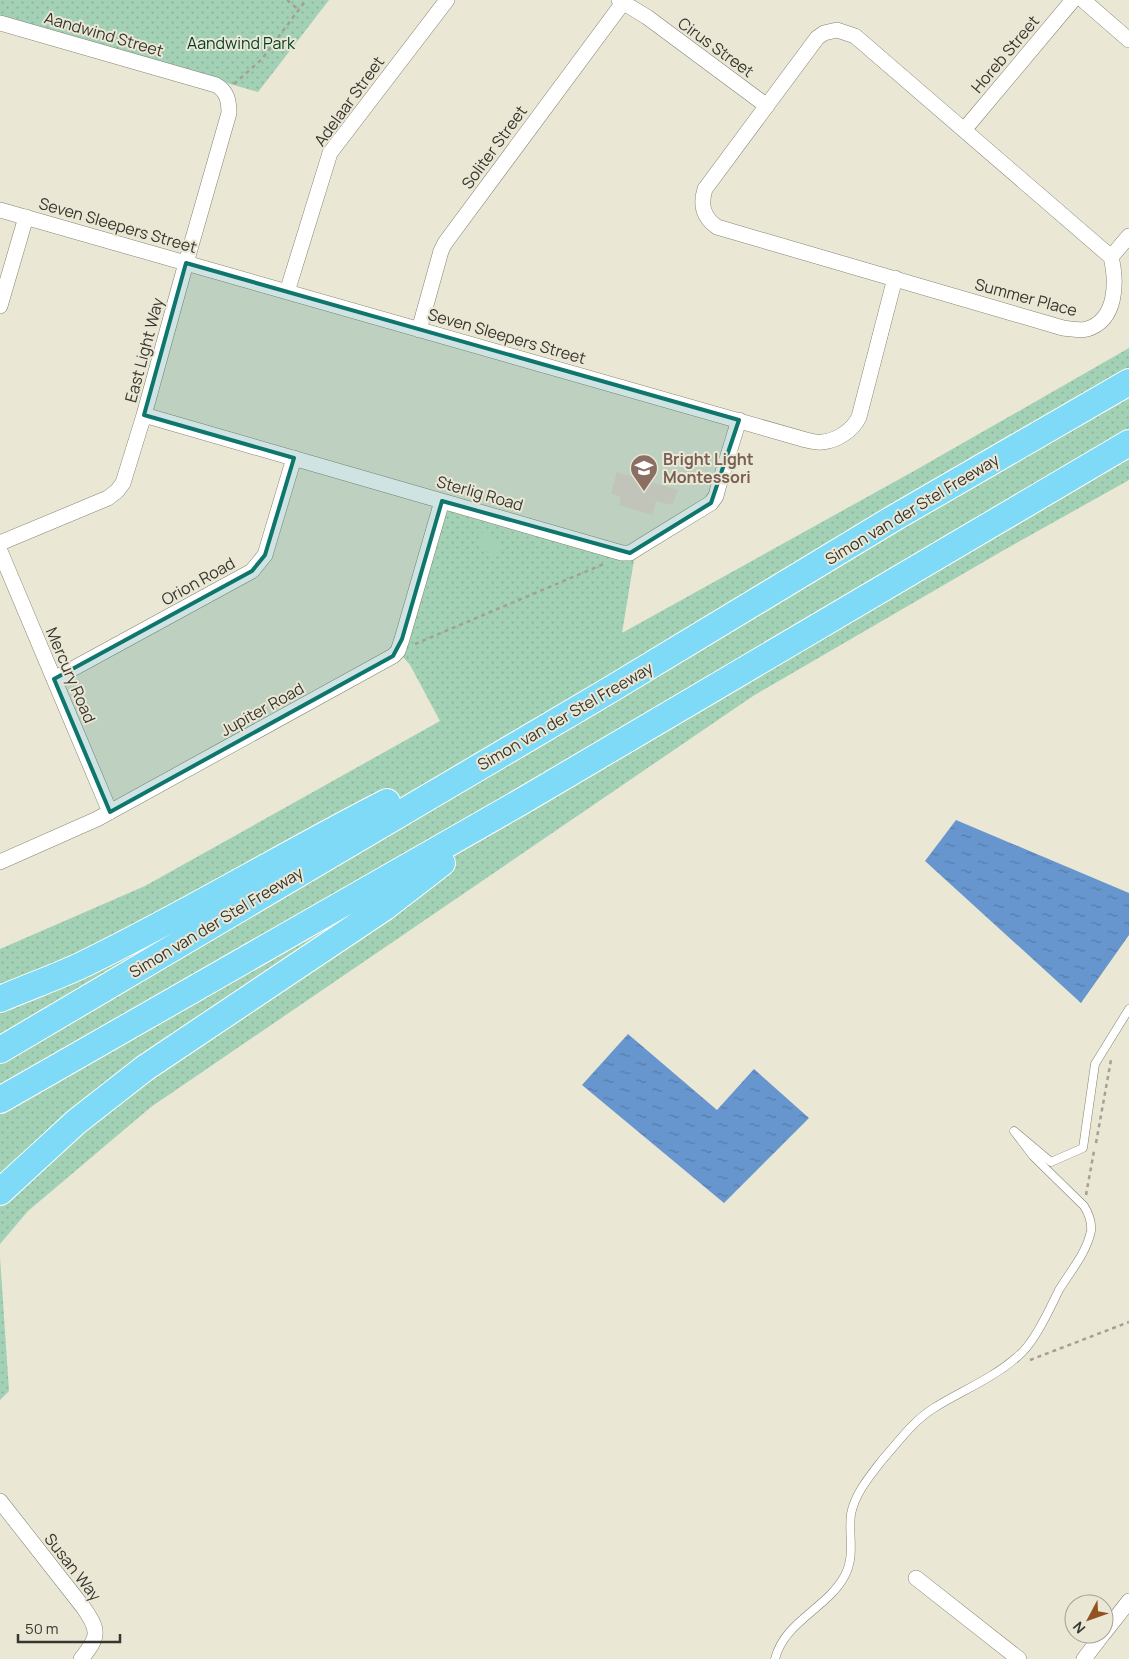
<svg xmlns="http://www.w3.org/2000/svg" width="1129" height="1659" viewBox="0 0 1129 1659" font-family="Manrope,sans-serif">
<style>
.education{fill:#eed8cb}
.grass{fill:url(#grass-dots)}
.garden{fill:#a2d1b5}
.water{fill:url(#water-ripples)}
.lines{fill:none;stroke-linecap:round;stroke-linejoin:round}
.lane-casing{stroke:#868372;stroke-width:9}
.street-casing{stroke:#868372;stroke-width:16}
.highway-casing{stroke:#fff;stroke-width:28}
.path{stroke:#a3a193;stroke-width:2.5;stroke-dasharray:4 4;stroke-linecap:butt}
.lane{stroke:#fff;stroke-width:8}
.street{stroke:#fff;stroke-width:15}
.highway{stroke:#7edaf6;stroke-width:26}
.marked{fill:#0f766e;fill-opacity:0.2;stroke:#0f766e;stroke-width:4;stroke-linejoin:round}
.labels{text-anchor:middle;stroke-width:4;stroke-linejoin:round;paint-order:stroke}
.street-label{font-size:16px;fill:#37362f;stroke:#eae7d5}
.park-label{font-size:16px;fill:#003d22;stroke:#eae7d5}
.education-label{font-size:16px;font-weight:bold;fill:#785e54;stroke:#eae7d5;text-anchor:start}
</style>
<defs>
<pattern id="grass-dots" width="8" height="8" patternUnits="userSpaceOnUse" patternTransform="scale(1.25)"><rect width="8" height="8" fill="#a2d1b5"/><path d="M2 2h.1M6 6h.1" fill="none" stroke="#8cb49c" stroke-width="1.8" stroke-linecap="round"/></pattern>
<pattern id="water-ripples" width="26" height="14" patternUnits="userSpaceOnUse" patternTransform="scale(1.25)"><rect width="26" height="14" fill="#6796ce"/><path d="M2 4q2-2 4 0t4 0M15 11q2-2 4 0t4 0" fill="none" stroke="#567ba8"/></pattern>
</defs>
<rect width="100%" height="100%" fill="#eae7d5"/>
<!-- education -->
<path class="education" d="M617 472 678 490 672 505 656 501 652 515 619 505 621 497 611 494Z"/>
<!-- grass -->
<path class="grass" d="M0 0H329L258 92 0 17Z
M1129 348V480L1004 550 753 696 151 1107 28 1211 0 1244V949L145 886 440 721 410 665 398 651 442 501 630 553 634 560 622 633 914 471Z
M0 1257 9 1391 0 1400Z"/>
<!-- garden -->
<path class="garden" d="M485 529 489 531 493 539 502 544 503 550C490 563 469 542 485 529Z"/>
<!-- water -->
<path class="water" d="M956 820 1129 893V935L1081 1003 925 861Z
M628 1034 717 1110 754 1069 809 1118 724 1203 582 1085Z"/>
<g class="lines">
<!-- lane casing -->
<g class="lane-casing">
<path id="lane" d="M775 1659C784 1622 827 1608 844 1577 856 1556 848 1536 851 1514 855 1493 870 1476 883 1459 899 1441 913 1421 934 1408 961 1391 992 1379 1017 1357 1034 1344 1049 1310 1059 1290 1071 1270 1086 1254 1091 1231 1092 1221 1089 1214 1084 1206L1033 1156 1014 1131 1051 1162 1083 1148 1095 1064 1129 1009"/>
</g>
<!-- street casing -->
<g class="street-casing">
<path id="street" d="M619 0 647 17 767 106
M1083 0 1129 40
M0 23 216 85C227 91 229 101 229 113L186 263 144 415 123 483 117 491 108 498 0 543
M837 30 855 36 1111 257C1117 282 1117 320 1087 329 1079 331 1071 329 1063 328L717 227C703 217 700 205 705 189L817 38 824 33Z
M964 130 1073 0
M0 210 806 440C811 441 817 443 822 442 837 441 853 430 859 417L895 278
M1111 257 1129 236
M287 292 330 153 447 0
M0 306 26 217
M419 330 441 251 445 243 625 0
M144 415 622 553H630L641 546 711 503 716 496 718 488 739 420
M0 551 110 812
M54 679 252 571 265 555 294 458
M0 862 97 819 393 656 398 651 402 639 442 501
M0 1501 83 1607C100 1631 99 1637 81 1659
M916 1578 1019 1659
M1104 1633 1129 1601
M1084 1659 1103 1634"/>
</g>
<!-- highway casing -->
<g class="highway-casing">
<path id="highway" d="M0 999C28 987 57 977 84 964 187 914 285 854 387 802
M0 1050 608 691 894 518 1129 382
M0 1100 524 800 1129 443
M0 1192 76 1122 145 1068 385 907 442 863"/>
</g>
<!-- path -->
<path class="path" d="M287 0 299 10
M234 84 262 59 306 0
M415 644 606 563
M1096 1143 1111 1060
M1086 1195 1094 1151
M1030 1360 1129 1322"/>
<!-- lane -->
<use href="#lane" class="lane"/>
<!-- street -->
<use href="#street" class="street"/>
<!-- highway -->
<use href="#highway" class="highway"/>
</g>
<!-- marked area -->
<path class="marked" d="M186 263 739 420 711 503 630 553 442 501 402 639 393 656 110 812 54 679 252 571 265 555 294 458 144 415Z"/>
<!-- icons -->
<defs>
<g id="school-pin" transform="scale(1.4375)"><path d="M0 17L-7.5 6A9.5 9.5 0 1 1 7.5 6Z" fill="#8d6e63" stroke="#eae7d5"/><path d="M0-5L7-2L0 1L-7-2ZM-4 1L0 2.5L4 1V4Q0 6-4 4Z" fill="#fff"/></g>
</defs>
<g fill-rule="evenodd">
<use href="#school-pin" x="644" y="468"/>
</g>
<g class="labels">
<!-- street labels -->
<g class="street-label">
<text transform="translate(104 34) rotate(16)" y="6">Aandwind Street</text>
<text transform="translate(716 47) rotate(36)" y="6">Cirus Street</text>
<text transform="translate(1005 54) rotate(-50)" y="6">Horeb Street</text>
<text transform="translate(349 101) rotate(-54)" y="6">Adelaar Street</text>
<text transform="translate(494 147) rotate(-54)" y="6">Soliter Street</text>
<text transform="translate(118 225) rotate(16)" y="6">Seven Sleepers Street</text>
<text transform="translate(1026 297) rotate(15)" y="6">Summer Place</text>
<text transform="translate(507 336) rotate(16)" y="6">Seven Sleepers Street</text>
<text transform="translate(144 350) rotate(-75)" y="6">East Light Way</text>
<text transform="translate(480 493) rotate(16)" y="6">Sterlig Road</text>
<text transform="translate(912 509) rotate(-31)" y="6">Simon van der Stel Freeway</text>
<text transform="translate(198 581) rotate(-29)" y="6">Orion Road</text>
<text transform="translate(71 675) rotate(67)" y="6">Mercury Road</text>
<text transform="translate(262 709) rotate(-29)" y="6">Jupiter Road</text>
<text transform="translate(565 716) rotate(-30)" y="6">Simon van der Stel Freeway</text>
<text transform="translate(216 922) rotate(-31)" y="6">Simon van der Stel Freeway</text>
<text transform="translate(73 1567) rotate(52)" y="6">Susan Way</text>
</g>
<!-- park labels -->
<g class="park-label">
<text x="241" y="49">Aandwind Park</text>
</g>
<!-- education labels -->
<g class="education-label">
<text x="663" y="465">Bright Light<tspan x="663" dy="18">Montessori</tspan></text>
</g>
</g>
<!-- north arrow -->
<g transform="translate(1089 1619) rotate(229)"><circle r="24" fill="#eae7d5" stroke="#a2a093"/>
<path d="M0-4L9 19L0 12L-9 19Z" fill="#945220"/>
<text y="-8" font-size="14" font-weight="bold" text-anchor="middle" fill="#37362f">N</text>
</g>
<!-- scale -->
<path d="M18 1634v8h102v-8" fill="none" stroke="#37362f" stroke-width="2.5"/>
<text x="25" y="1634" font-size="15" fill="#37362f" stroke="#eae7d5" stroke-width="4" paint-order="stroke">50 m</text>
</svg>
